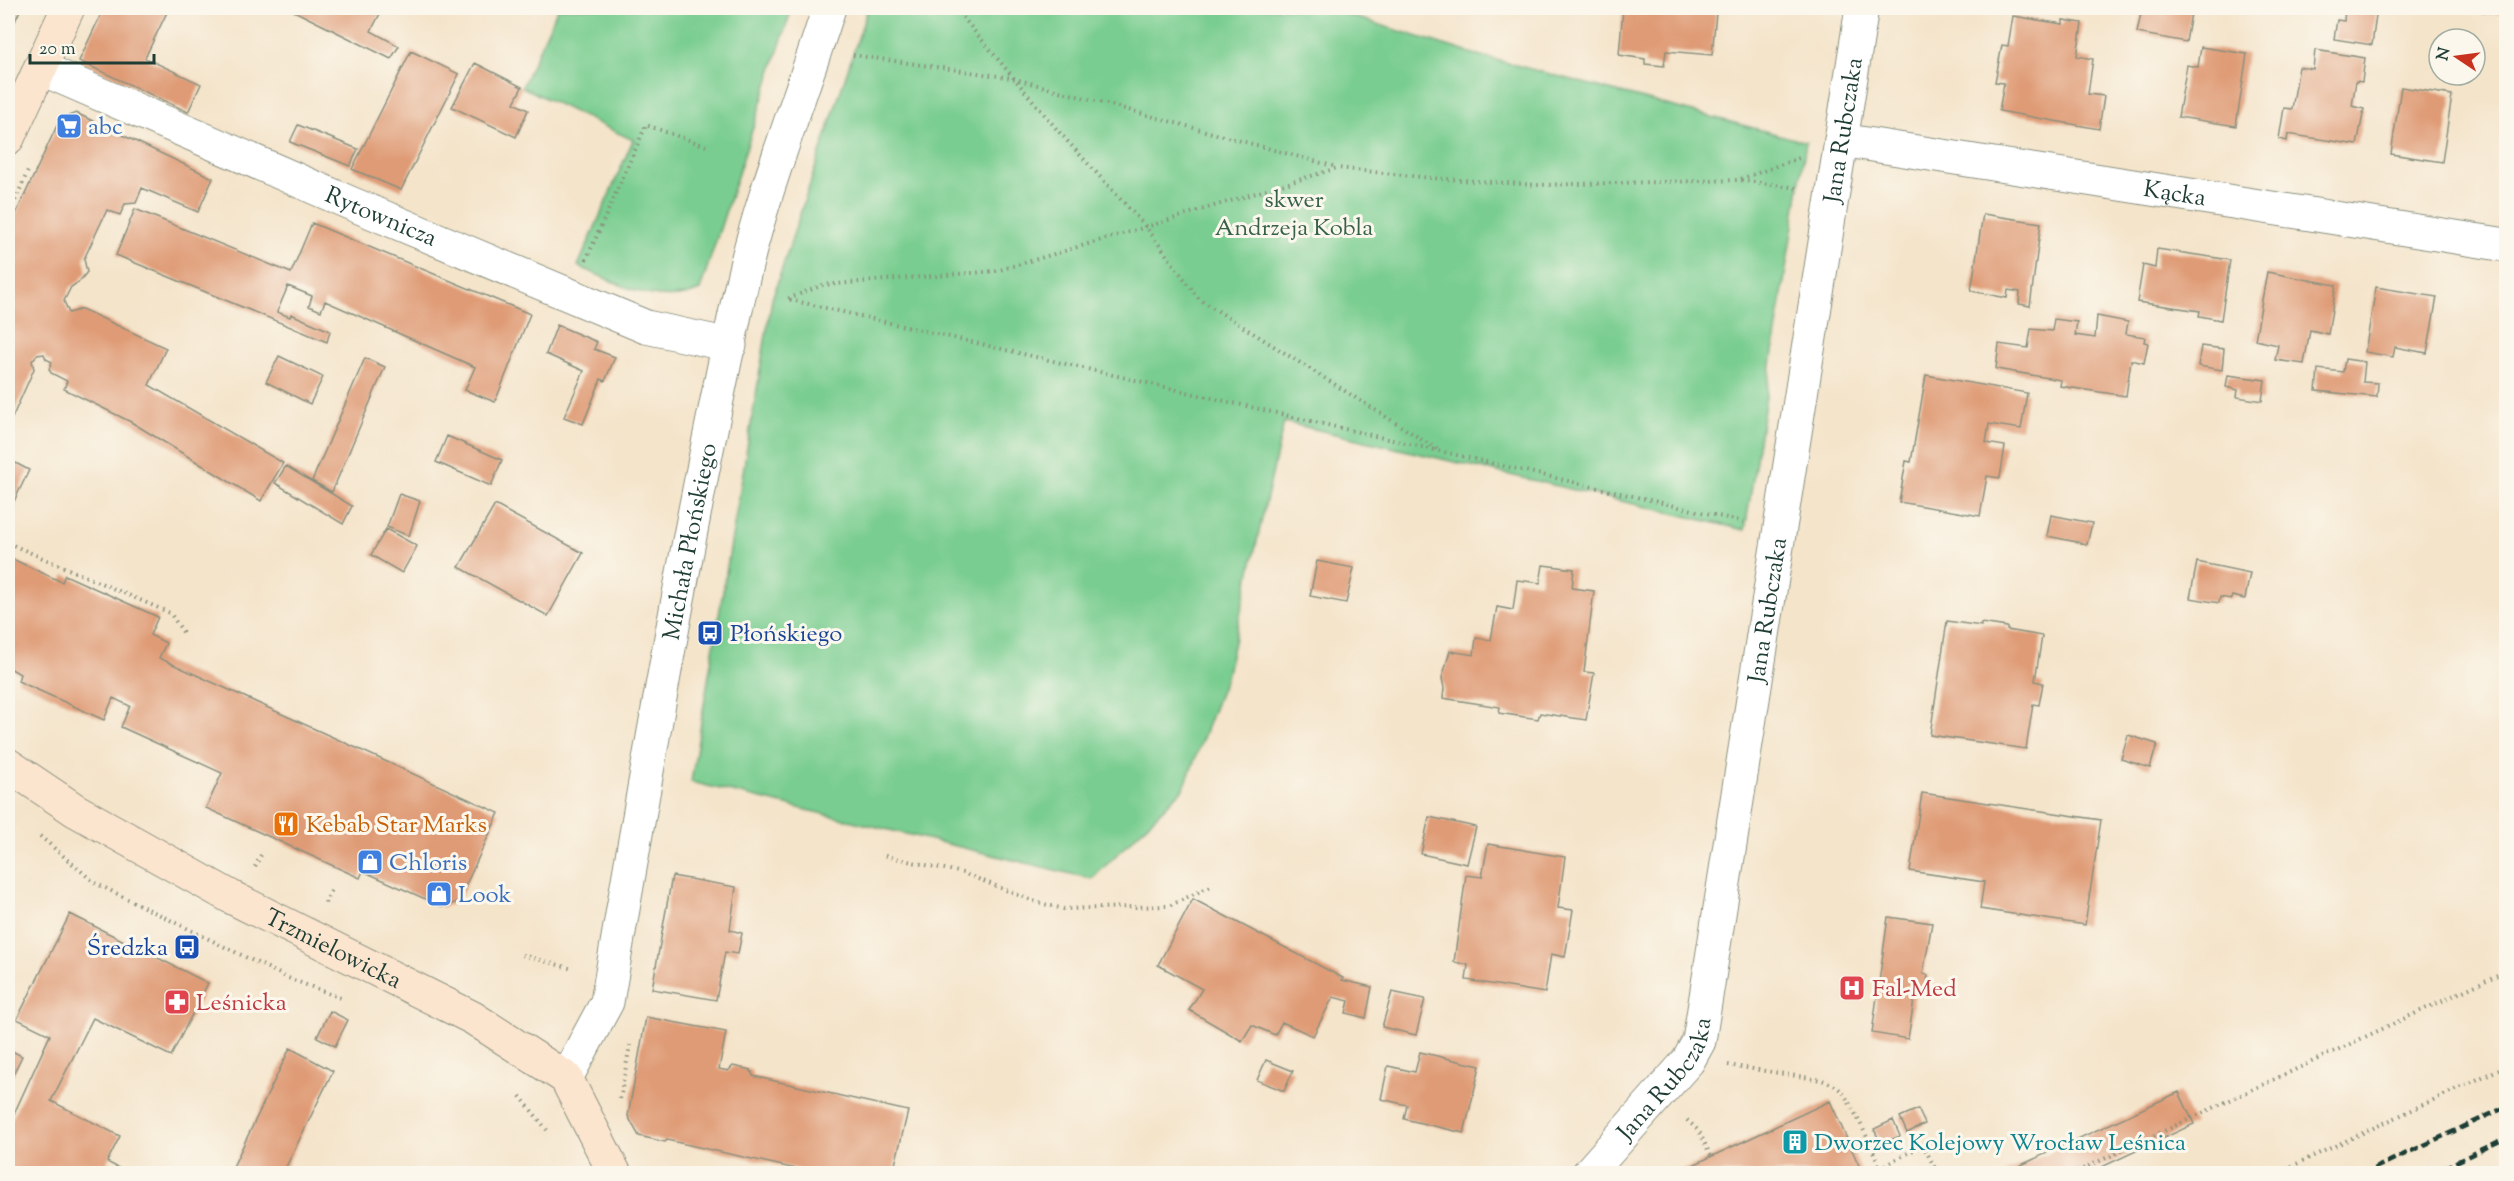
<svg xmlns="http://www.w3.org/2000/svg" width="2514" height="1181" viewBox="0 0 2514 1181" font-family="'Sorts Mill Goudy',serif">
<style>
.green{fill:#79cd90;stroke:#4c8562;stroke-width:1.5}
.building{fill:#df9b76}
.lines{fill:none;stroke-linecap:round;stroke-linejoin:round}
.street-casing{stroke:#8a907f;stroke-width:35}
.secondary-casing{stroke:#8a907f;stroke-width:35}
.path{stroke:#8a907f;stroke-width:4;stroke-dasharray:1.5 4.5;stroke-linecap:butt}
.street{stroke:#fff;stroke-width:33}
.secondary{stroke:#fce5cf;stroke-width:33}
.rail{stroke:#1f3d34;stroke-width:4.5;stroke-dasharray:9 4.5;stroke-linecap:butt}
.labels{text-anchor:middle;stroke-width:6;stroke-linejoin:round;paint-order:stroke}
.shop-label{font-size:24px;fill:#366cbe;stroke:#fbf7ec;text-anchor:start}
.street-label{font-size:24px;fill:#1f3d34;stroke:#fbf7ec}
.park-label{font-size:24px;fill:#36614b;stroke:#fbf7ec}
.transit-label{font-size:24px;fill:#164399;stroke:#fbf7ec;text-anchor:start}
.food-label{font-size:24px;fill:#c56008;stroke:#fbf7ec;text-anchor:start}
.health-label{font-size:24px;fill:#be3a42;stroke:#fbf7ec;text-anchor:start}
.culture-label{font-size:24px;fill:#0d838f;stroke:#fbf7ec;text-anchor:start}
</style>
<rect width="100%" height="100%" fill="#fbf7ec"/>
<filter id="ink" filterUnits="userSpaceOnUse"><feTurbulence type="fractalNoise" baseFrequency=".0167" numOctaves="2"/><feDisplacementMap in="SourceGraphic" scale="12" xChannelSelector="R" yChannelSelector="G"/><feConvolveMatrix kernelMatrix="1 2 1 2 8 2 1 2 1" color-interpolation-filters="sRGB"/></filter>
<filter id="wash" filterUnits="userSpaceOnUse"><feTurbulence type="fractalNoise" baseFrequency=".008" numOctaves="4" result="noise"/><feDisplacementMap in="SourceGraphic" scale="24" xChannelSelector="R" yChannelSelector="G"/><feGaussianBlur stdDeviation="1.35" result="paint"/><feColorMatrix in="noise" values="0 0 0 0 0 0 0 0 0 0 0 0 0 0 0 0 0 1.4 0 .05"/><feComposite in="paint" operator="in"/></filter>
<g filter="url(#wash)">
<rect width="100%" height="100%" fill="#f4e4ca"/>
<!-- green -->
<path class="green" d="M558 8H792L700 290C657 309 618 283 578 266L633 140 522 87Z
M868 8H1326L1470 53 1806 142 1745 530 1284 422 1226 677 1184 788 1092 879 691 782 772 299Z"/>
<g id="blocks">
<!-- building -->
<path class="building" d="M8 8H21L8 37Z
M104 8H169L145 58 201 84 188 112 79 61Z
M288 8H383L371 31 399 46 391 59Z
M1623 8H1700V11L1716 13 1712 55 1666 51 1664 66 1645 64V59L1619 55Z
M2142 8H2192L2186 42 2137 33Z
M2345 8H2377L2372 45 2334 39 2337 20 2344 21Z
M2465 8H2506V15L2465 9Z
M2013 16 2063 24V20L2082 23 2077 56 2093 59 2088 94 2104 96 2099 129 1999 111 2004 83 1995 82 2002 45 2008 46Z
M2201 47 2247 54 2236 126 2178 117 2187 65 2198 67Z
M2315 50 2365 58 2362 82 2356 81 2352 106 2364 109 2357 145 2288 134 2287 141 2279 139 2284 108 2292 109 2299 67 2313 69Z
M411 51 459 74 401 190 352 169Z
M475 63 522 87 514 103 528 110 516 137 452 107Z
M2401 87 2452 95 2442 162 2391 154Z
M76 113 213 178 198 212 142 188 136 203 125 204 120 215 107 210 84 259 87 272 79 282 71 287 64 301 69 313 82 309 166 348 149 385 283 463 261 501 131 422 64 389 67 381 51 373 49 369 52 362 46 359 44 354 37 355 32 361 34 369 8 427V231L60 119Z
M298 125 358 149 350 166 290 142Z
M135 209 291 273 312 223 530 314 495 402 465 390 475 367 325 301 321 311 309 306 312 296 288 286 277 312 290 317 291 314 330 331 327 342 116 255Z
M1983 214 2041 223 2030 306 2019 304 2020 292 2008 290 2007 298 1971 291Z
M2157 249 2230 260 2221 320 2199 316 2200 311 2137 302 2143 265 2155 268Z
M2267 272 2336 285 2328 334 2310 330 2304 364 2275 360 2278 345 2255 340Z
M2376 287 2437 297 2427 353 2395 347 2393 357 2365 352Z
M2097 316 2128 322 2126 334 2145 337 2144 342 2148 343 2144 363 2131 360 2126 396 2060 386 2061 380 1996 369 1999 344 2028 348 2031 329 2052 331 2054 319 2077 322 2075 335 2095 338Z
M557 325 597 342 594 349 615 357 605 381 601 379 583 424 564 417 584 371 546 354Z
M2201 346 2224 349 2222 370 2198 366Z
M279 356 323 377 310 404 266 382Z
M365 358 385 367 332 492 312 481Z
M2345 359 2365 362 2363 382 2378 383 2377 397 2316 391 2318 369 2343 372Z
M1926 375 2027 393 2021 429 1989 424 1986 443 2005 446 2000 478 1987 476 1980 516 1899 502 1906 461 1911 462Z
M2228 375 2265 380 2262 401 2237 397 2238 390 2226 387Z
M447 436 502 460 491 486 436 462Z
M8 459 29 470 8 514Z
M286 466 352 506 343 524 275 483Z
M399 494 420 501 409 536 387 527Z
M495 505 583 553 548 616 459 567Z
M2051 515 2092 523 2087 544 2047 536Z
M386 529 417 546 402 573 371 555Z
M8 557 62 582 65 575 158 617 150 635 166 643 159 658 499 813 458 902 443 907 363 871 360 878 206 808 222 773 121 727 130 706 113 698 104 720 18 681 20 674 8 667Z
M1317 561 1354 568 1346 603 1310 596Z
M2197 562 2250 573 2245 599 2232 596 2231 599 2220 597 2219 603 2190 598Z
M1543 565 1574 569 1572 588 1594 591 1584 672 1594 673 1586 720 1540 713 1538 719 1499 713 1500 707 1443 698 1444 688 1442 678 1450 651 1474 655 1476 638 1491 640 1497 607 1513 610 1517 580 1540 583Z
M1947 621 1981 626V623L2007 627V630L2042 636 2035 681 2043 683 2039 705 2033 704 2026 749 1930 735Z
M2128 735 2157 744 2150 768 2121 759Z
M1922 793 2101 820 2085 925 1980 909 1984 882 1910 871Z
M1429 817 1476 827 1467 864 1421 854Z
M1488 844 1565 857 1558 908 1573 910 1565 957 1551 954 1545 993 1466 980 1468 965 1454 962 1466 875 1482 877Z
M672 876 736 887 730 930 742 933 738 954 725 952 716 1000 652 989Z
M1193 899 1343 978 1342 980 1372 987 1366 1018 1346 1013 1349 1001 1333 997 1313 1036 1282 1022 1275 1035 1252 1025 1242 1041 1189 1010 1202 989 1158 965Z
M70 914 208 983 171 1056 93 1018 51 1101 120 1136 107 1162 128 1173H8V1127L50 1035 17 1019Z
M1888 917 1932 923 1923 974 1928 975 1925 996 1915 994 1908 1039 1872 1033Z
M1392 992 1425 999 1416 1035 1382 1027Z
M330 1011 348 1020 335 1046 317 1037Z
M646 1017 726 1032 719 1069 728 1071 733 1066 751 1070 753 1076 908 1111 893 1173H814L667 1140 665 1142 639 1136 628 1116Z
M290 1048 333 1071 283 1173H230Z
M8 1049 22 1056 8 1085Z
M1420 1052 1480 1066 1464 1133 1404 1119 1407 1105 1381 1099 1388 1066 1415 1072Z
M1266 1060 1293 1071 1284 1091 1257 1080Z
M2179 1092 2194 1124 2089 1173H2004Z
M1830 1101 1861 1170 1854 1173H1676Z
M1918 1109 1925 1124 1907 1133 1900 1117Z
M1893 1120 1900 1136 1881 1144 1874 1129Z"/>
</g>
</g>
<g filter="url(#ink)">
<use href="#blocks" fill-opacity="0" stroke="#8a907f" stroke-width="1.5"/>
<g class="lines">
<!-- street casing -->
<g class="street-casing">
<g id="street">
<path id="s1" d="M40 68 350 203 646 327 730 345"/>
<path id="s2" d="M1841 140 2506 245"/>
<path id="s3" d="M566 1078 607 1002C648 763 689 523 741 287 762 192 800 100 829 8"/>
<path id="s4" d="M1588 1174 1688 1061 1699 1041 1862 8"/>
</g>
</g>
<!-- secondary casing -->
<g class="secondary-casing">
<g id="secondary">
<path d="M8 138 68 8"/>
<path id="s5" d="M8 765 75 810 231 897 473 1018 566 1078 615 1174"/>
</g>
</g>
<!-- path -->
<path class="path" d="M955 8 1060 133 1146 227 1199 299 1437 449
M853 55 1012 78 1336 167
M1741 179 1799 158
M8 217 28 171
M586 260 646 125 706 146
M1744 522 787 299 823 285 996 271 1146 227 1337 168 1431 178 1537 185 1740 180 1797 188
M8 543 170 613 185 635
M40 836 95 883 288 978 341 998
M885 856 963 873 1036 902 1064 909 1169 906 1211 886
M255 867 261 855
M325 903 333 887
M522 955 573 969
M1728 1065 1822 1080C1829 1083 1837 1086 1842 1092 1852 1104 1879 1159 1881 1174
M520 1096 547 1130
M620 1099 630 1045
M1687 1120 1699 1131 1711 1157
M1880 1168 1923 1145 1938 1174
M2072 1174 2506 971
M2275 1174 2506 1066"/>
<!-- street -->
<use href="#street" class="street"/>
<!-- secondary -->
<use href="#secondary" class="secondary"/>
<!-- rail -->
<path class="rail" d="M2362 1174 2506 1107
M2431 1174 2506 1138"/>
</g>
</g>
<!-- icons -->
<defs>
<g id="supermarket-square" transform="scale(1.35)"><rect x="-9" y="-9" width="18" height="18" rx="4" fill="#3f7fe0" stroke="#fbf7ec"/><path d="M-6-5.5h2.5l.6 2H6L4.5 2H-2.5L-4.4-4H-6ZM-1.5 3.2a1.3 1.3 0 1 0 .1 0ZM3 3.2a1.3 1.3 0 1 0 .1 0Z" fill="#fff"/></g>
<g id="bus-square" transform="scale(1.35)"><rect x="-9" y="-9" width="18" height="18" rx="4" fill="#1a4fb4" stroke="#fbf7ec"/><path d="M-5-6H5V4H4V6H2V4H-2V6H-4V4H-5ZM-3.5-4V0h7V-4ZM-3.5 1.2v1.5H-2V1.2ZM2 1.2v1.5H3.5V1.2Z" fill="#fff"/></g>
<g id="restaurant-square" transform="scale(1.35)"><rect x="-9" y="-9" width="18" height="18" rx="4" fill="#e8710a" stroke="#fbf7ec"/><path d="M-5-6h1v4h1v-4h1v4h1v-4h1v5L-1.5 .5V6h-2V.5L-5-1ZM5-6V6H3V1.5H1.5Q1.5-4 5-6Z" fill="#fff"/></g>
<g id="shop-square" transform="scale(1.35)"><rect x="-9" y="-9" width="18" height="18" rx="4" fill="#3f7fe0" stroke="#fbf7ec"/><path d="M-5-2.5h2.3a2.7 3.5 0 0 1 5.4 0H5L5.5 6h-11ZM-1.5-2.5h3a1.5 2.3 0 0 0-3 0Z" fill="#fff"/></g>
<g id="hospital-square" transform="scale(1.35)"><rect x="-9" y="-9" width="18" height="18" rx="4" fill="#e0444e" stroke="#fbf7ec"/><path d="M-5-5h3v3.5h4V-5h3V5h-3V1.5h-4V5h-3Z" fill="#fff"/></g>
<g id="pharmacy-square" transform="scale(1.35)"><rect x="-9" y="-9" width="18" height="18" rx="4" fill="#e0444e" stroke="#fbf7ec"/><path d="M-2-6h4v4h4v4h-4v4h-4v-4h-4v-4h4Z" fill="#fff"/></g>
<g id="building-square" transform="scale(1.35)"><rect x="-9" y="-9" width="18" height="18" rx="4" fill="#0f9aa8" stroke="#fbf7ec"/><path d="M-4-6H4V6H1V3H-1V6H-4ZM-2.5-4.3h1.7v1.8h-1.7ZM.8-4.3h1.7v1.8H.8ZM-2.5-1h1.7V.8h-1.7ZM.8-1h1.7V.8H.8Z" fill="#fff"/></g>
</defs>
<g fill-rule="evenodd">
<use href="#supermarket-square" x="69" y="126"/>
<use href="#bus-square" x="710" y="633"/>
<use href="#restaurant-square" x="286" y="824"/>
<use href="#shop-square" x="370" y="862"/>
<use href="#shop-square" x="439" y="894"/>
<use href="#bus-square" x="187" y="947"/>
<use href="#hospital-square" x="1852" y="988"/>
<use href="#pharmacy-square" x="177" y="1002"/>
<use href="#building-square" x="1795" y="1142"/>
</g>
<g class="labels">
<!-- shop labels -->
<g class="shop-label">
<text x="88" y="134">abc</text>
<text x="389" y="870">Chloris</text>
<text x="458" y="902">Look</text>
</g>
<!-- street labels -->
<g class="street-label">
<text dy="8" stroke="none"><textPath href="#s4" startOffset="1096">Jana Rubczaka</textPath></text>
<text dy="8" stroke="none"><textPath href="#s2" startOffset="338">Kącka</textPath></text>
<text dy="8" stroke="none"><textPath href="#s1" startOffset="372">Rytownicza</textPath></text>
<text dy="8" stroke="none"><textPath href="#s3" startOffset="554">Michała Płońskiego</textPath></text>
<text dy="8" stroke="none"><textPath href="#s4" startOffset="610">Jana Rubczaka</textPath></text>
<text dy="8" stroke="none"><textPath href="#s5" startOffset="374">Trzmielowicka</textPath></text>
<text dy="8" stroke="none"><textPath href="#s4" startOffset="124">Jana Rubczaka</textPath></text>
</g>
<!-- park labels -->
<g class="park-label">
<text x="1294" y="207">skwer<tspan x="1294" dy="28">Andrzeja Kobla</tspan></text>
</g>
<!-- transit labels -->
<g class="transit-label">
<text x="730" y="641">Płońskiego</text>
<text x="168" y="955" text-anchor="end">Średzka</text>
</g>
<!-- food labels -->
<g class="food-label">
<text x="306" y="832">Kebab Star Marks</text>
</g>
<!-- health labels -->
<g class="health-label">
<text x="1872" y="996">Fal-Med</text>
<text x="196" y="1010">Leśnicka</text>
</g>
<!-- culture labels -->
<g class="culture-label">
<text x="1814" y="1150">Dworzec Kolejowy Wrocław Leśnica</text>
</g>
</g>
<!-- margin -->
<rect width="2514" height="1181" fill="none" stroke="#fbf7ec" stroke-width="30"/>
<!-- north arrow -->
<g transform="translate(2457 57) rotate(283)"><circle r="28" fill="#fbf7ec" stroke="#a3ada2" stroke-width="1.5"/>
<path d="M0-4.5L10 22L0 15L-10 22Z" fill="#c8321e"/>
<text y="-9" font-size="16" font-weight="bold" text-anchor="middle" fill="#1f3d34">N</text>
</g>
<!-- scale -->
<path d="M30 54v9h124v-9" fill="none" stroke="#1f3d34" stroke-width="3"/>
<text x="39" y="54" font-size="18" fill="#1f3d34" stroke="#fbf7ec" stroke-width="4.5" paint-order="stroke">20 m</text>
</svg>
